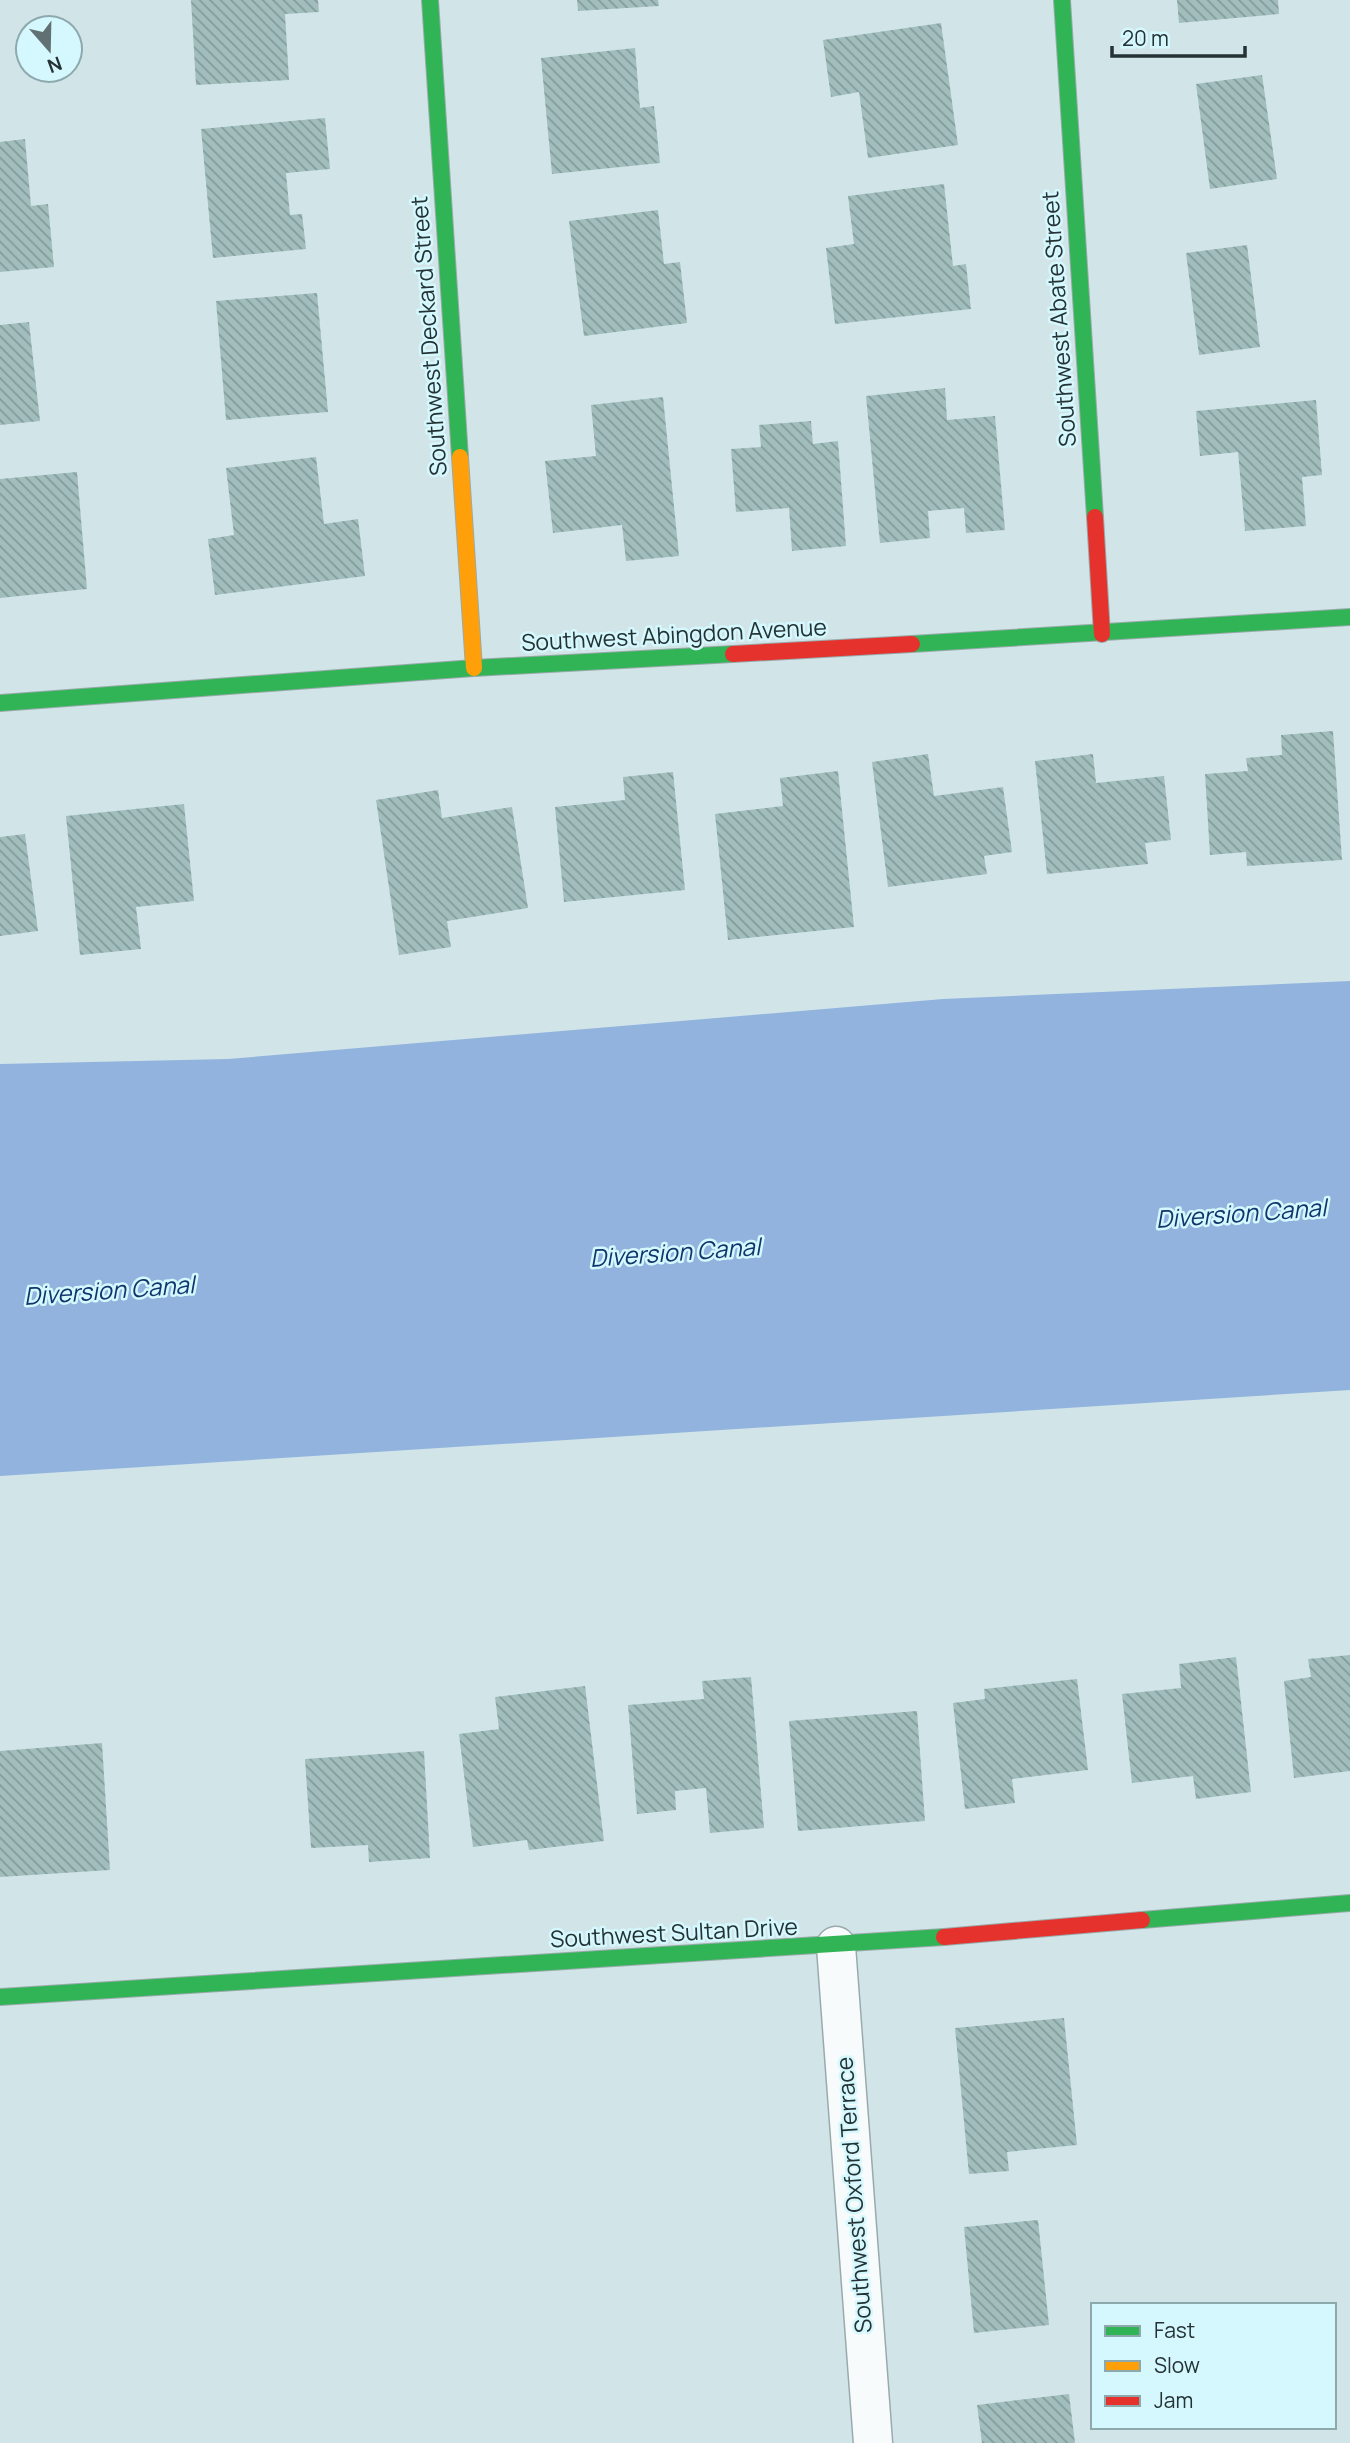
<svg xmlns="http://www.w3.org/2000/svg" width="1350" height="2443" viewBox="0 0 1350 2443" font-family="Manrope,sans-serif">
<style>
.water{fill:#91b3de}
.building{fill:url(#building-back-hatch)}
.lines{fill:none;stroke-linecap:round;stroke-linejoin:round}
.street-casing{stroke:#9aaaac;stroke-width:41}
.fast-casing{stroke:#9aaaac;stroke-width:18}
.slow-casing{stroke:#9aaaac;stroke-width:18}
.jam-casing{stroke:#9aaaac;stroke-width:18}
.street{stroke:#f8fbfc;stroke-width:38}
.fast{stroke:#30b455;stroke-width:16}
.slow{stroke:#ff9f0a;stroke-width:16}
.jam{stroke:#e5322d;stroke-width:16}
.labels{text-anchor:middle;stroke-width:5;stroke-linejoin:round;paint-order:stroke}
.street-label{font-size:23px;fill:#243234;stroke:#d5f8fe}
.water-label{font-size:24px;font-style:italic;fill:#0e366c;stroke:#d5f8fe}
</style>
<defs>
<pattern id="building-back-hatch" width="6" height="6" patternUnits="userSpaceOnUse" patternTransform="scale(1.75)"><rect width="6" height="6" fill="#a1bebd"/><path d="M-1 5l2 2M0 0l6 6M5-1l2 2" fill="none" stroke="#839b9a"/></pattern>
</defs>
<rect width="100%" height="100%" fill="#d1e5e8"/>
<!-- water -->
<path class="water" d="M1350 981V1390L0 1476V1064L228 1059 943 999Z"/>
<!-- building -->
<path class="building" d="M191 0H318L319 12 285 14 289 80 196 85Z
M577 0H658L659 6 578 11Z
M1177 0H1278L1279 14 1179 23Z
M941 23 958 145 868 158 859 92 831 97 823 40Z
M635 48 640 108 654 106 660 163 552 174 541 58Z
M1262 75 1277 179 1210 189 1196 84Z
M325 118 330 169 286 173 290 215 302 214 306 249 213 258 201 129Z
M25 139 31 206 48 204 54 267 0 272V142Z
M944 184 953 266 966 264 971 309 835 324 826 248 854 244 848 196Z
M658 210 664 264 680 262 687 323 584 336 569 221Z
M1247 245 1260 347 1199 355 1186 253Z
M317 293 328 412 226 420 216 301Z
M29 322 40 421 0 425V325Z
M945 388 947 420 995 416 1005 530 966 533 964 508 928 511 930 538 880 543 866 396Z
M663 397 679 556 626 561 622 525 553 533 545 461 596 456 591 405Z
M1316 400 1322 475 1302 477 1306 526 1245 531 1238 452 1200 456 1196 411Z
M811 421 813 444 838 441 846 546 792 551 789 508 736 512 731 449 761 447 759 425Z
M316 457 324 524 358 519 365 576 215 595 208 539 234 535 226 468Z
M77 472 87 589 0 598V479Z
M1333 731 1342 860 1247 866 1246 852 1210 855 1205 774 1248 771 1246 758 1282 755 1281 735Z
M928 754 934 796 1003 787 1012 852 984 856 987 874 888 887 872 762Z
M1093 754 1096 783 1164 776 1171 840 1145 843 1148 864 1047 874 1035 761Z
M838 771 854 927 728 940 715 814 783 806 780 778Z
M673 772 685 890 564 902 555 807 625 800 623 777Z
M438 790 442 818 512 807 528 908 447 921 451 947 399 955 376 800Z
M184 804 194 901 136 907 141 949 80 955 66 816Z
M25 834 38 931 0 936V837Z
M1350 1655V1771L1294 1778 1284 1681 1311 1677 1308 1659Z
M1236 1657 1251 1792 1196 1799 1193 1776 1132 1783 1122 1694 1181 1688 1179 1664Z
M751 1677 764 1828 710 1833 706 1788 675 1791 676 1810 637 1814 628 1705 704 1699 702 1681Z
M1077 1679 1088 1770 1012 1779 1015 1803 965 1809 953 1703 985 1699 984 1689Z
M585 1686 604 1841 529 1850 527 1840 473 1847 459 1734 499 1729 495 1697Z
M917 1711 925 1821 798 1831 789 1721Z
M102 1743 110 1870 0 1877V1751Z
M424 1751 430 1858 369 1862 368 1845 311 1848 305 1759Z
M1064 2018 1077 2145 1007 2152 1009 2171 969 2174 955 2028Z
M1038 2220 1049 2325 974 2333 964 2227Z
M1069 2394 1075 2443H982L977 2405Z"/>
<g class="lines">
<!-- street casing -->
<g class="street-casing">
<path id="street" d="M836 1946 873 2443"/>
</g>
<!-- fast casing -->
<g class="fast-casing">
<path id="fast" d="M430 0 460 457
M1062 0 1095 517
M912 644 1350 617
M0 703 474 668 733 654
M1142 1920 1350 1903
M0 1997 944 1937"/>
</g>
<!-- slow casing -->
<g class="slow-casing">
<path id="slow" d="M460 457 474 668"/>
</g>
<!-- jam casing -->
<g class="jam-casing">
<path id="jam" d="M1095 517 1102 634
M733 654 912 644
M944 1937 1142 1920"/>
</g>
<!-- street -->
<use href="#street" class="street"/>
<!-- fast -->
<use href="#fast" class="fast"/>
<!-- slow -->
<use href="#slow" class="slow"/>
<!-- jam -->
<use href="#jam" class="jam"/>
</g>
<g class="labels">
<!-- street labels -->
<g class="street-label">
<text transform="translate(1059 319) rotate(-94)" y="8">Southwest Abate Street</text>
<text transform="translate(429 336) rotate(-94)" y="8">Southwest Deckard Street</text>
<text transform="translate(674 635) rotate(-3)" y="8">Southwest Abingdon Avenue</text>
<text transform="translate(674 1933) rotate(-3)" y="8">Southwest Sultan Drive</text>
<text transform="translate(854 2195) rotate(-94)" y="8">Southwest Oxford Terrace</text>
</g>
<!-- water labels -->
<g class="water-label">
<text transform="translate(1241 1214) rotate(-4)" y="8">Diversion Canal</text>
<text transform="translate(675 1253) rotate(-4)" y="8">Diversion Canal</text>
<text transform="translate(109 1291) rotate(-4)" y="8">Diversion Canal</text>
</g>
</g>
<!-- legend -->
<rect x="1091" y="2303" width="245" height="126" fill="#d5f8fe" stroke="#8ea9ad" stroke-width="2"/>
<rect x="1105" y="2326" width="35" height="10" fill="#30b455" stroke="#8ea9ad" stroke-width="2"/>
<text x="1154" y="2338" font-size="21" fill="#243234">Fast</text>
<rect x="1105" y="2361" width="35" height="10" fill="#ff9f0a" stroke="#8ea9ad" stroke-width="2"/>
<text x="1154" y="2373" font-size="21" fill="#243234">Slow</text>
<rect x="1105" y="2396" width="35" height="10" fill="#e5322d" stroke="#8ea9ad" stroke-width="2"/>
<text x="1154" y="2408" font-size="21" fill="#243234">Jam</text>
<!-- north arrow -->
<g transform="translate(49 49) rotate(160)"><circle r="33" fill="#d5f8fe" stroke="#8ea9ad" stroke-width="2"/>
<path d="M0-5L12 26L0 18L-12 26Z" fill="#617173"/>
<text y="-10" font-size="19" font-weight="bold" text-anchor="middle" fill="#243234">N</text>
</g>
<!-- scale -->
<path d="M1112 46v10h133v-10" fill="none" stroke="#243234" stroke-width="3.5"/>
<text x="1122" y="46" font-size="21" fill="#243234" stroke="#d5f8fe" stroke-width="5" paint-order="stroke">20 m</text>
</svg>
